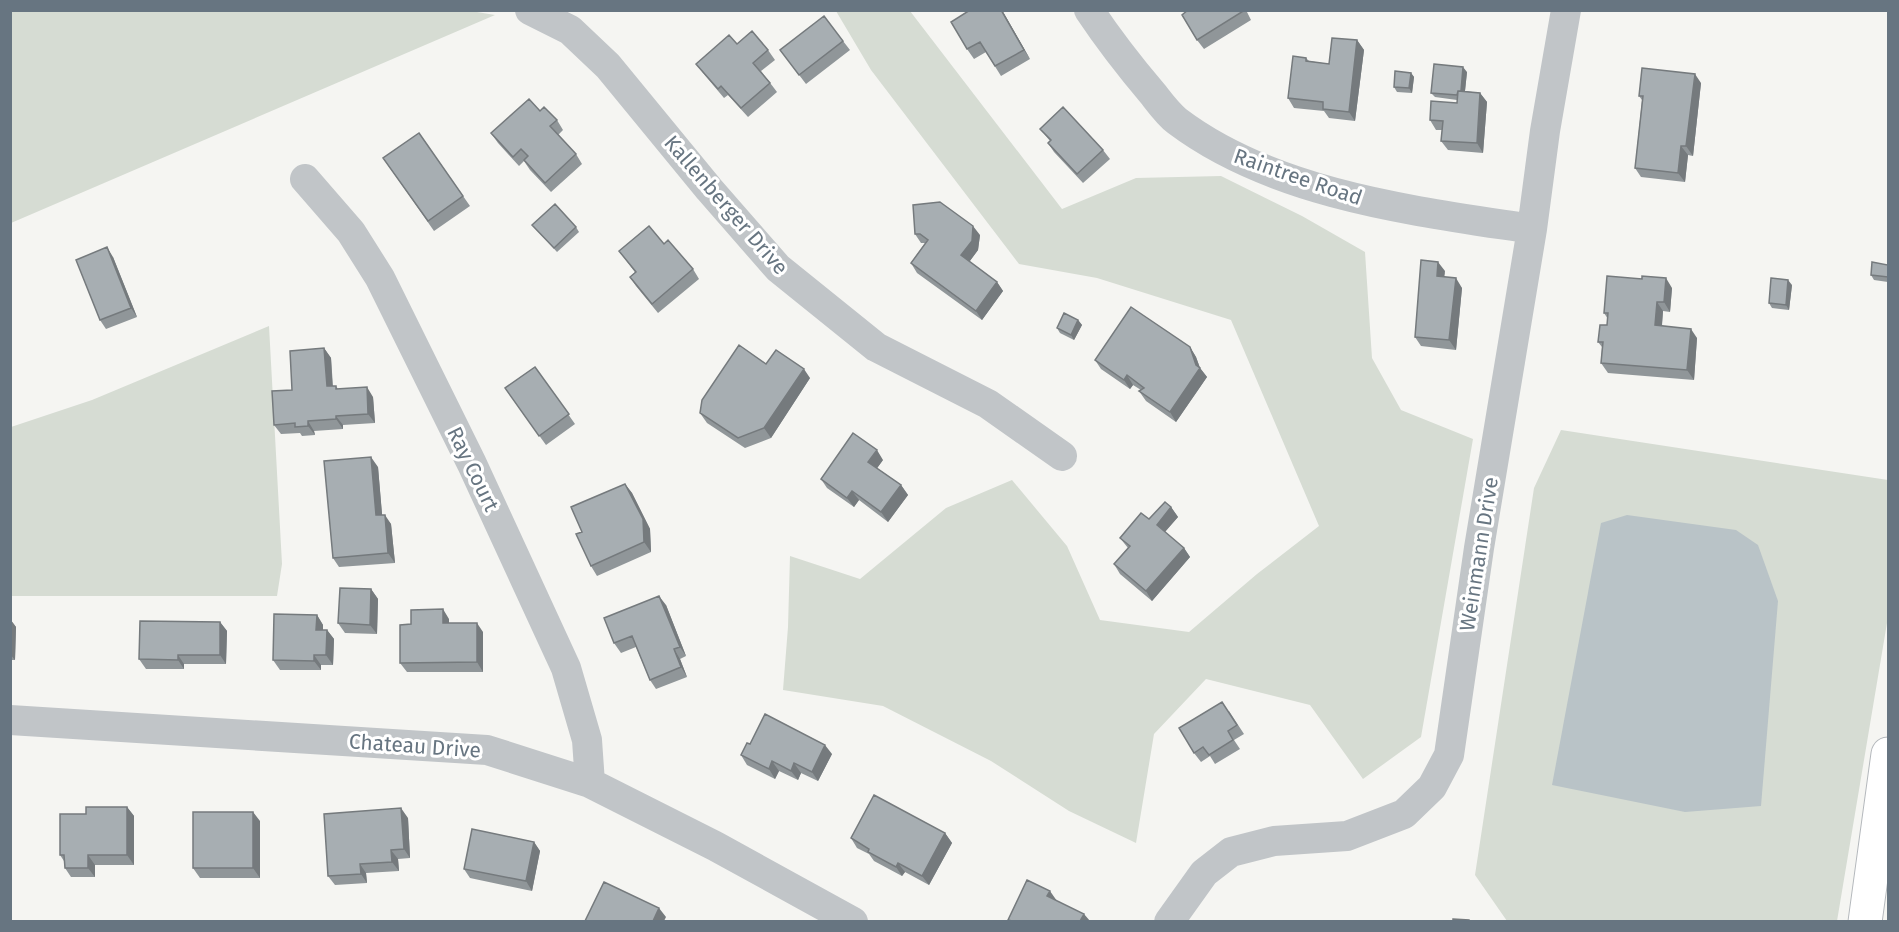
<svg xmlns="http://www.w3.org/2000/svg" width="1899" height="932" viewBox="0 0 1899 932" font-family="'Fira Sans',sans-serif">
<style>
.green{fill:#d6dcd3}
.water{fill:#b9c3c7}
.lines{fill:none;stroke-linecap:round;stroke-linejoin:round}
.secondary-casing{stroke:#b4b8bc;stroke-width:35}
.street{stroke:#c1c5c8;stroke-width:30}
.secondary{stroke:#fff;stroke-width:33}
.wall{fill:#909699}
.shaded-wall{fill:#757a7d}
.building{fill:#a7aeb2;stroke:#757a7d;stroke-width:1.5}
.labels{text-anchor:middle;stroke-width:6;stroke-linejoin:round;paint-order:stroke}
.street-label{font-size:21px;fill:#677581;stroke:#fff}
</style>
<rect width="100%" height="100%" fill="#f5f5f2"/>
<!-- green -->
<path class="green" d="M465 10 495 15 11 223V11Z
M836 11H910L1062 209 1136 178 1221 176 1302 216 1365 252 1372 358 1401 410 1473 439 1421 737 1363 779 1310 705 1206 679 1154 734 1136 843 1069 811 991 761 883 706 783 690 788 627 790 556 860 579 946 508 1012 480 1067 546 1100 620 1189 632 1257 574 1319 526 1231 320 1097 278 1019 264 871 70Z
M269 326 282 564 277 596H11V427L92 400Z
M1561 430 1888 480V617L1837 921H1507L1475 875 1534 488Z"/>
<!-- water -->
<path class="water" d="M1627 515 1736 530 1758 545 1778 601 1761 806 1685 812 1552 785 1601 523Z"/>
<g class="lines">
<!-- secondary casing -->
<g class="secondary-casing">
<path id="secondary" d="M1865 922 1888 754"/>
</g>
<!-- street -->
<path class="street" d="M530 10 570 30 608 66 709 189 778 268 876 347 988 404 1062 456
M1089 10C1109 40 1130 67 1153 94 1160 103 1168 114 1177 121 1275 195 1415 211 1532 229
M305 179 351 232 380 278 472 464 566 668 587 740 590 783
M10 720 487 750 590 783 715 846 853 922
M1169 922 1204 873 1231 852 1274 841 1347 836 1404 814 1432 787 1449 755 1479 548 1532 229 1545 131 1566 10"/>
<!-- secondary -->
<use href="#secondary" class="secondary"/>
</g>
<!-- wall -->
<path class="wall" d="M1002 10 1030 59 1001 76 986 52 974 59 967 49Z
M1188 10H1246L1251 20 1204 49 1197 40Z
M1357 40 1364 50 1355 121 1329 118 1324 111 1294 108 1288 98 1306 58 1309 61 1329 64Z
M843 41 850 50 806 84 780 50Z
M737 44 768 50 775 60 761 71 777 92 748 117 728 95 724 98 703 73 696 64Z
M1467 72 1465 91 1480 93 1487 102 1483 153 1448 150 1441 141 1442 130H1436L1430 120 1457 103V100L1435 97 1431 93Z
M1411 73 1414 77 1412 93 1397 92 1394 87Z
M1701 83 1693 156 1688 155 1685 182 1641 177 1635 168 1642 100 1639 96Z
M540 111 557 120 563 130 558 135 576 154 582 164 551 192 530 170 524 161 519 166 498 143 491 133Z
M1040 129 1103 150 1110 159 1083 183 1054 152 1048 143 1050 141Z
M419 133 470 206 434 231 383 158Z
M532 225 576 227 579 232 557 252Z
M915 234 980 235 978 250 969 262 997 282 1003 291 982 320 917 273 911 263 925 243H921Z
M664 244 693 269 699 279 658 313 636 286 630 277 635 272 619 251Z
M113 257 137 317 106 329 100 320Z
M1888 265V282L1874 280 1871 275Z
M1445 271 1444 277 1462 288 1456 350 1421 346 1415 337Z
M1792 285 1789 310 1772 308 1769 303Z
M1672 288 1670 312 1663 311 1662 326 1697 338 1694 380 1608 373 1601 363 1602 347 1598 342 1607 325 1608 319 1604 313Z
M1078 320 1082 325 1074 340 1060 333 1057 328Z
M1190 347 1196 357 1200 368 1207 377 1176 422 1146 401 1139 391 1141 390 1133 385 1130 389 1101 369 1095 360Z
M324 348 331 358 333 386H336L338 389 373 397 375 423 343 425V429L314 431 315 435 302 436 300 433 281 434 274 425 292 390Z
M766 364 810 378 771 438 745 448 707 423 700 413Z
M535 367 575 424 546 445 505 388Z
M883 460 877 468 901 485 908 495 888 522 859 500 854 507 827 488 821 479Z
M378 467 382 515 391 524 395 563 339 567 333 558Z
M625 484 632 493 650 529 651 552 597 576 591 566 582 532Z
M1171 507 1178 517 1165 532 1184 548 1190 557 1152 601 1120 574 1114 564 1128 548 1120 538 1149 519Z
M371 589 378 599 377 634 345 633 338 623Z
M666 605 686 656 680 659 687 677 656 689 650 680 636 647 621 653 614 643Z
M317 615 323 625V630H327L334 639 333 665H321V670H280L273 660Z
M10 619 16 627 15 660H10Z
M449 619V623L483 632V672H407L400 663 411 624Z
M220 622 227 631 226 664H184V669H146L139 659Z
M1229 711 1244 734 1234 740 1240 749 1215 764 1210 756 1201 762 1194 753Z
M750 744 832 754 818 781 801 773 798 780 779 771 775 779 747 765 741 755Z
M127 807 134 816V865H95V877H71L65 868 64 861 60 855 86 814Z
M408 818 410 858 398 859 399 871 366 873 367 883 335 885 328 876Z
M260 821V878H200L193 868Z
M945 833 952 843 929 885 905 872 902 876 874 861 869 854 857 848 851 838Z
M534 842 540 851 532 891 470 878 464 869Z"/>
<!-- shaded-wall -->
<path class="shaded-wall" d="M1001 10H1002L1030 59 1024 50Z
M1357 40 1364 50 1355 121 1349 112Z
M1463 67 1467 72 1464 100 1460 95Z
M1411 73 1414 77 1412 93 1409 88Z
M1695 74 1701 83 1693 156 1686 146Z
M1480 93 1487 102 1483 153 1477 143Z
M1681 146 1688 155 1685 182 1678 173Z
M973 226 980 235 978 250 967 265 961 255Z
M107 247 113 257 137 317 131 308Z
M1438 262 1445 271 1443 286 1437 276Z
M1456 278 1462 288 1456 350 1449 340Z
M1666 278 1672 288 1670 312 1664 302Z
M1788 280 1792 285 1789 310 1786 305Z
M997 282 1003 291 982 320 976 311Z
M1657 302 1663 311 1661 335 1655 325Z
M1078 320 1082 325 1074 340 1071 335Z
M1691 329 1697 338 1694 380 1687 370Z
M1190 347 1196 357 1200 368 1207 377 1176 422 1170 412 1196 365Z
M324 348 331 358 333 396 327 386Z
M804 369 810 378 771 438 764 428Z
M1127 375 1133 385 1130 389 1124 380Z
M367 387 373 397 375 423 368 414Z
M336 416 343 425V429L336 419Z
M308 421 314 431 315 435 308 426Z
M877 450 883 460 875 471 868 462Z
M371 457 378 467 383 525 376 515Z
M625 484 632 493 650 529 651 552 644 542Z
M901 485 908 495 888 522 881 512Z
M852 491 859 500 854 507 847 498Z
M1171 507 1178 517 1163 534 1157 525Z
M385 515 391 524 395 563 388 553Z
M1184 548 1190 557 1152 601 1146 591Z
M371 589 378 599 377 634 370 625Z
M659 596 666 605 686 656 680 647Z
M443 609 449 619V633L443 623Z
M317 615 323 625V639L316 630Z
M10 619 16 627 15 660 10 654Z
M220 622 227 631 226 664 220 655Z
M477 623 483 632V672L477 662Z
M327 630 334 639 333 665 326 655Z
M674 649 680 659 687 677 681 667Z
M178 655 184 664V669L178 660Z
M314 655 321 665V670L314 661Z
M825 745 832 754 818 781 812 772Z
M772 761 779 771 775 779 769 769Z
M794 763 801 773 798 780 791 771Z
M127 807 134 816V865L127 855Z
M401 808 408 818 410 858 404 849Z
M253 812 260 821V878L253 868Z
M945 833 952 843 929 885 922 876Z
M534 842 540 851 532 891 526 881Z
M391 850 398 859 399 871 392 862Z
M88 855 95 865V877L88 868Z
M898 863 905 872 902 876 896 867Z
M360 864 366 873 367 883 361 874Z
M1050 891 1057 901 1047 896Z
M659 908 666 917 664 921H653Z
M1084 914 1090 921H1080Z"/>
<!-- building -->
<path class="building" d="M970 10H1001L1024 50 995 66 980 42 967 49 951 22Z
M1188 10H1245L1197 40 1182 15Z
M824 16 843 41 799 75 780 50Z
M752 31 768 50 753 63 770 83 741 108 721 86 718 89 696 64 729 35 737 44Z
M1332 38 1357 40 1349 112 1323 109V102L1288 98 1293 56 1306 58V61L1329 64Z
M1434 64 1463 67 1461 91H1458L1457 95 1431 93Z
M1642 68 1695 74 1686 146H1681L1678 173 1635 168 1643 96H1639Z
M1395 71 1411 73 1409 88 1394 87Z
M1458 91 1480 93 1477 143 1441 141 1443 121 1430 120 1431 101 1457 103Z
M529 99 540 111 544 107 557 120 550 126 576 154 545 183 524 160 528 156 521 149 513 157 491 133Z
M1063 107 1103 150 1077 174 1048 143 1051 140 1040 129Z
M419 133 463 196 428 221 383 158Z
M940 202 973 226 972 241 961 255 997 282 976 311 911 263 928 240 920 234H915L913 205Z
M555 204 576 227 554 248 532 225Z
M649 226 664 244 668 240 693 269 652 304 630 277 636 272 619 251Z
M107 247 131 308 100 320 76 260Z
M1421 260 1438 262 1437 276 1456 278 1449 340 1415 337Z
M1872 262 1888 265V277L1871 275Z
M1607 276 1642 279V276L1666 278 1664 302H1657L1655 325 1691 329 1687 370 1601 363 1603 342H1598L1600 325H1607L1608 313H1604Z
M1771 278 1788 280 1786 305 1769 303Z
M1131 307 1190 347 1196 365 1200 368 1170 412 1139 391 1144 388 1127 375 1124 380 1095 360Z
M1064 313 1078 320 1071 335 1057 328Z
M739 345 766 364 776 350 804 369 764 428 738 438 700 413 702 400Z
M324 348 327 386H336V389L367 387 368 414 336 416V419L308 421V426L295 427V423L274 425 272 391 292 390 290 351Z
M535 367 569 414 539 436 505 388Z
M853 433 877 450 868 462 901 485 881 512 852 491 847 498 821 479Z
M371 457 376 515H385L388 553 333 558 324 461Z
M625 484 643 519 644 542 591 566 576 534 582 532 571 507Z
M1165 502 1171 507 1157 525 1184 548 1146 591 1114 564 1130 546 1120 538 1141 513 1149 519Z
M340 588 371 589 370 625 338 623Z
M659 596 680 647 674 649 681 667 650 680 632 636 614 643 604 618Z
M443 609V623H477V662L400 663V625L411 624V610Z
M274 614 317 615 316 630H327L326 655H314V661L273 660Z
M140 621 220 622V655H178V660L139 659Z
M1222 702 1237 725 1228 731 1233 740 1209 755 1203 747 1194 753 1179 728Z
M765 714 825 745 812 772 794 763 791 771 772 761 769 769 741 755 747 743 750 744Z
M874 795 945 833 922 876 898 863 896 867 868 852 869 849 851 838Z
M86 807H127V855H88V868H65L64 855H60V814H86Z
M401 808 404 849 391 850 392 862 360 864 361 874 328 876 324 814Z
M193 812H253V868H193Z
M472 829 534 842 526 881 464 869Z
M1027 880 1050 891 1047 896 1084 914 1080 921H1012L1008 920Z
M604 882 659 908 653 921H585Z
M1453 919 1469 920V921H1453Z"/>
<g class="labels">
<!-- street labels -->
<g class="street-label">
<text transform="translate(1298 177) rotate(19)" y="7">Raintree Road</text>
<text transform="translate(726 205) rotate(49)" y="7">Kallenberger Drive</text>
<text transform="translate(473 469) rotate(64)" y="7">Ray Court</text>
<text transform="translate(1479 554) rotate(-81)" y="7">Weinmann Drive</text>
<text transform="translate(415 746) rotate(4)" y="7">Chateau Drive</text>
</g>
</g>
<!-- border -->
<rect width="1899" height="932" fill="none" stroke="#677581" stroke-width="24"/>
</svg>
